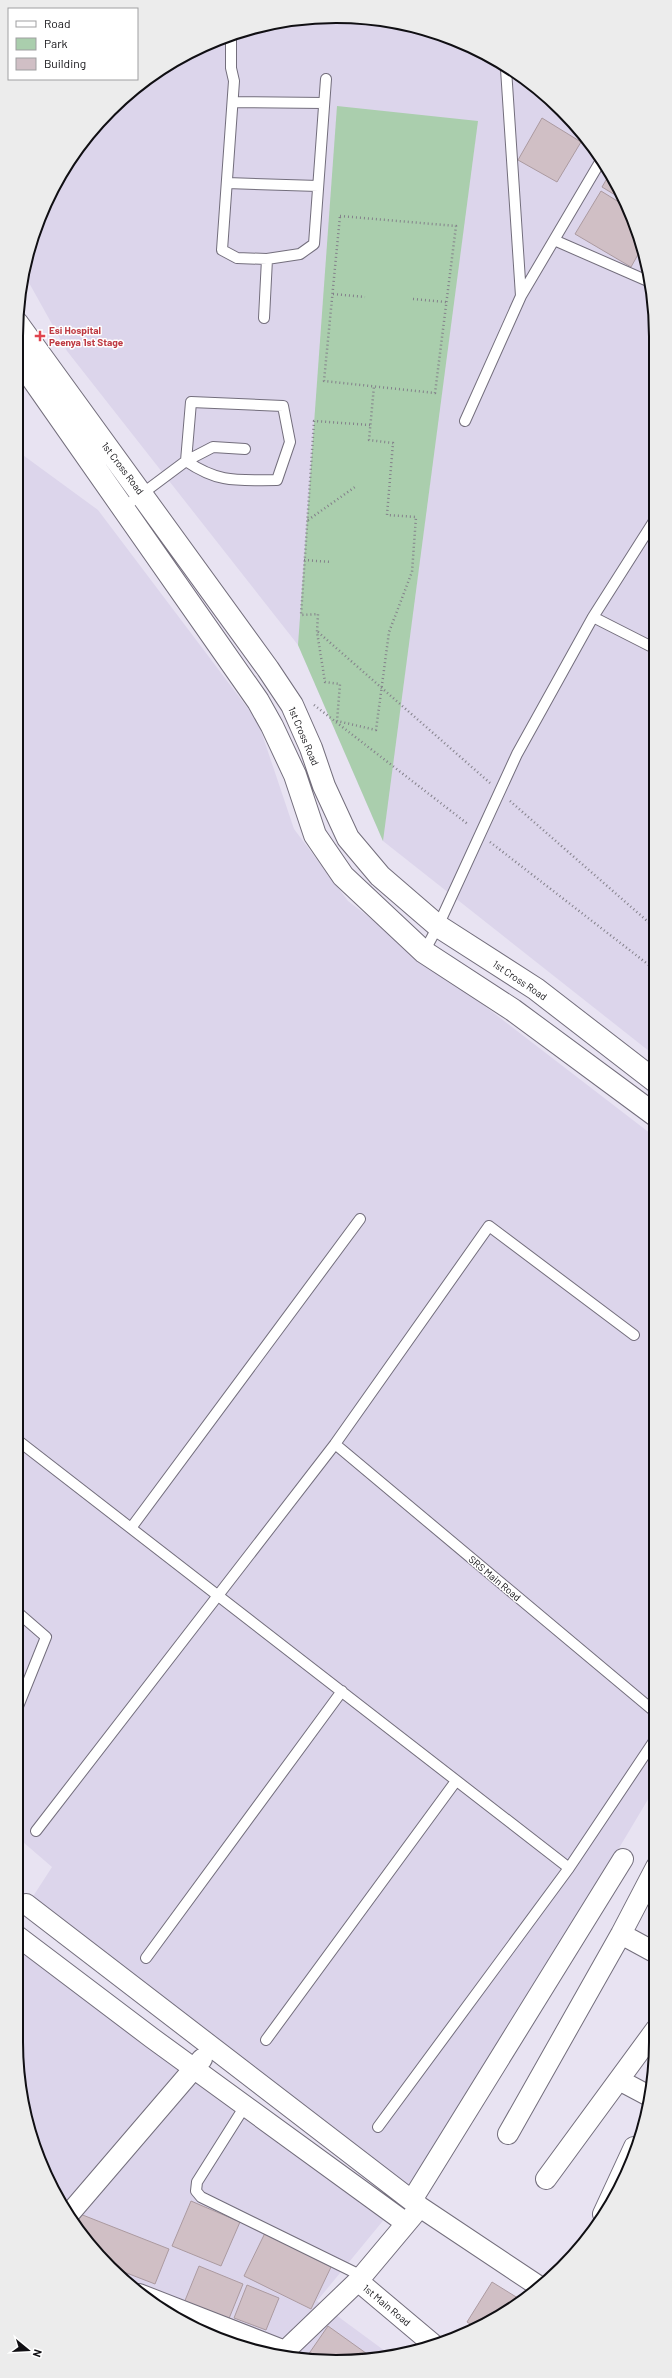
<svg xmlns="http://www.w3.org/2000/svg" width="672" height="2378" viewBox="0 0 672 2378" font-family="Barlow,sans-serif">
<style>
.built{fill:#dcd5eb}
.green{fill:#aacead}
.building{fill:#d0bfc5;stroke:#ab9aa0}
.lines{fill:none;stroke-linecap:round;stroke-linejoin:round}
.lane-casing{stroke:#736e7c;stroke-width:12}
.street-casing{stroke:#736e7c;stroke-width:22}
.secondary-casing{stroke:#736e7c;stroke-width:24}
.path{stroke:#83808a;stroke-width:2.5;stroke-dasharray:1 3;stroke-linecap:butt}
.lane{stroke:#fff;stroke-width:10}
.street{stroke:#fff;stroke-width:20}
.secondary{stroke:#fff;stroke-width:22}
.health-dot{fill:#e0444e;stroke:#fff;stroke-width:1.5}
.labels{text-anchor:middle;stroke-width:3;stroke-linejoin:round;paint-order:stroke}
.health-label{font-size:10px;font-weight:bold;fill:#be3a42;stroke:#fff;text-anchor:start}
.street-label{font-size:10px;fill:#100f13;stroke:#fff}
.rim{fill:none;stroke:#100f13;stroke-width:2}
</style>
<rect width="100%" height="100%" fill="#e8e3f2"/>
<!-- built -->
<path class="built" d="M336 16 398 22 478 49 562 110 623 195 653 294 654 1055 383 841 298 645 67 351 23 272 40 214 70 158 110 110 158 70 213 40 273 22Z
M16 450 98 510 258 722 294 829 348 901 655 1137 656 1786 414 2192 32 1898 52 1867 16 1836Z
M16 1940 391 2211 317 2301 389 2354 315 2361 253 2351 195 2329 141 2296 96 2253 40 2164 22 2104 16 2042Z"/>
<!-- green -->
<path class="green" d="M337 106 478 121 383 841 298 645Z"/>
<!-- building -->
<path class="building" d="M559 108 562 110 568 117 557 111Z
M542 118 581 142 557 182 518 160Z
M609 175 623 195 625 201 602 187Z
M601 191 627 207 640 251 631 267 575 234Z
M191 2201 240 2222 221 2266 172 2246Z
M75 2212 169 2249 155 2284 111 2267 96 2253 73 2216Z
M265 2233 332 2265 311 2309 244 2276Z
M199 2266 243 2284 228 2321 184 2303Z
M492 2282 521 2300 478 2329 467 2322Z
M247 2285 279 2298 266 2330 234 2318Z
M147 2300 259 2348 257 2352 195 2329Z
M328 2326 370 2356 317 2361 308 2355Z"/>
<g class="lines">
<!-- lane casing -->
<g class="lane-casing">
<path id="lane" d="M231 35V68L234 81 222 250 237 258 267 259 300 254 314 244 326 79
M506 69 521 296
M233 102 324 103
M227 183 318 186
M554 240 650 282
M264 318 267 259
M465 421 521 296 600 162
M123 508 186 461 191 402 283 406 290 442 277 480C238 480 220 484 186 461L213 447 245 449
M593 617 654 648
M424 952 438 926 517 754 593 617 654 521
M16 1439 569 1868
M335 1444 655 1712
M131 1528 360 1219
M16 1611 46 1637 17 1709
M36 1831 335 1444 489 1226 634 1335
M146 1958 342 1691
M266 2040 456 1781
M245 2106 197 2182 196 2191 201 2197 362 2276
M378 2127 569 1868 656 1738"/>
</g>
<!-- street casing -->
<g class="street-casing">
<path id="street" d="M16 1906 26 1904 420 2207 540 2287
M621 1934 656 1953
M16 1935 152 2038 406 2223
M619 2080 651 2097
M508 2134 621 1934 656 1867
M546 2179 656 2029
M412 2200 623 1859
M70 2213 202 2059
M603 2214 634 2147
M358 2281 434 2345
M139 2294 285 2351 358 2281 415 2213"/>
</g>
<!-- secondary casing -->
<g class="secondary-casing">
<path id="secondary" d="M17 323 268 669 292 705 311 748 324 786 348 838 380 876 438 926 536 989 655 1081
M16 355 258 701 272 726 295 775 315 835 343 876 424 952 513 1010 655 1115"/>
</g>
<!-- path -->
<path class="path" d="M340 216 456 226 435 393 324 381Z
M333 294 365 297
M413 299 446 302
M370 425 314 421 301 615 318 614 317 632 325 682 340 684 337 721 376 730 389 632 412 572 416 517 387 515 393 443 369 440 374 386
M308 520 355 487
M304 560 331 562
M318 632 490 783
M314 705 469 825
M510 801 654 927
M490 842 654 969"/>
<!-- lane -->
<use href="#lane" class="lane"/>
<!-- street -->
<use href="#street" class="street"/>
<!-- secondary -->
<use href="#secondary" class="secondary"/>
</g>
<!-- markers -->
<path class="health-dot" d="M38 330h4v4h4v4h-4v4h-4v-4h-4v-4h4z"/>
<g class="labels">
<!-- health labels -->
<g class="health-label">
<text x="49" y="334">Esi Hospital<tspan x="49" dy="12">Peenya 1st Stage</tspan></text>
</g>
<!-- street labels -->
<g class="street-label">
<text transform="translate(123 468) rotate(53)" y="4">1st Cross Road</text>
<text transform="translate(304 736) rotate(67)" y="4">1st Cross Road</text>
<text transform="translate(520 980) rotate(34)" y="4">1st Cross Road</text>
<text transform="translate(495 1578) rotate(40)" y="4">SRS Main Road</text>
<text transform="translate(387 2305) rotate(40)" y="4">1st Main Road</text>
</g>
</g>
<!-- crop -->
<path d="M0 0H672V2378H0ZM336 23H336A313 313 0 0 1 649 336V2042A313 313 0 0 1 336 2355H336A313 313 0 0 1 23 2042V336A313 313 0 0 1 336 23Z" fill="#ececec" fill-rule="evenodd"/>
<path class="rim" d="M336 23H336A313 313 0 0 1 649 336V2042A313 313 0 0 1 336 2355H336A313 313 0 0 1 23 2042V336A313 313 0 0 1 336 23Z"/>
<!-- legend -->
<rect x="8" y="8" width="130" height="72" fill="#ffffff" stroke="#9f9fa1"/>
<rect x="16" y="21" width="20" height="6" fill="#ffffff" stroke="#9f9fa1"/>
<text x="44" y="28" font-size="12" fill="#100f13">Road</text>
<rect x="16" y="38" width="20" height="12" fill="#aacead" stroke="#9f9fa1"/>
<text x="44" y="48" font-size="12" fill="#100f13">Park</text>
<rect x="16" y="58" width="20" height="12" fill="#d0bfc5" stroke="#9f9fa1"/>
<text x="44" y="68" font-size="12" fill="#100f13">Building</text>
<!-- north arrow -->
<g transform="translate(28 2350) rotate(108)" stroke="#ffffff" stroke-width="3" paint-order="stroke">
<path d="M0-3L7 15L0 10L-7 15Z" fill="#100f13"/>
<text y="-6" font-size="11" font-weight="bold" text-anchor="middle" fill="#100f13">N</text>
</g>
</svg>
